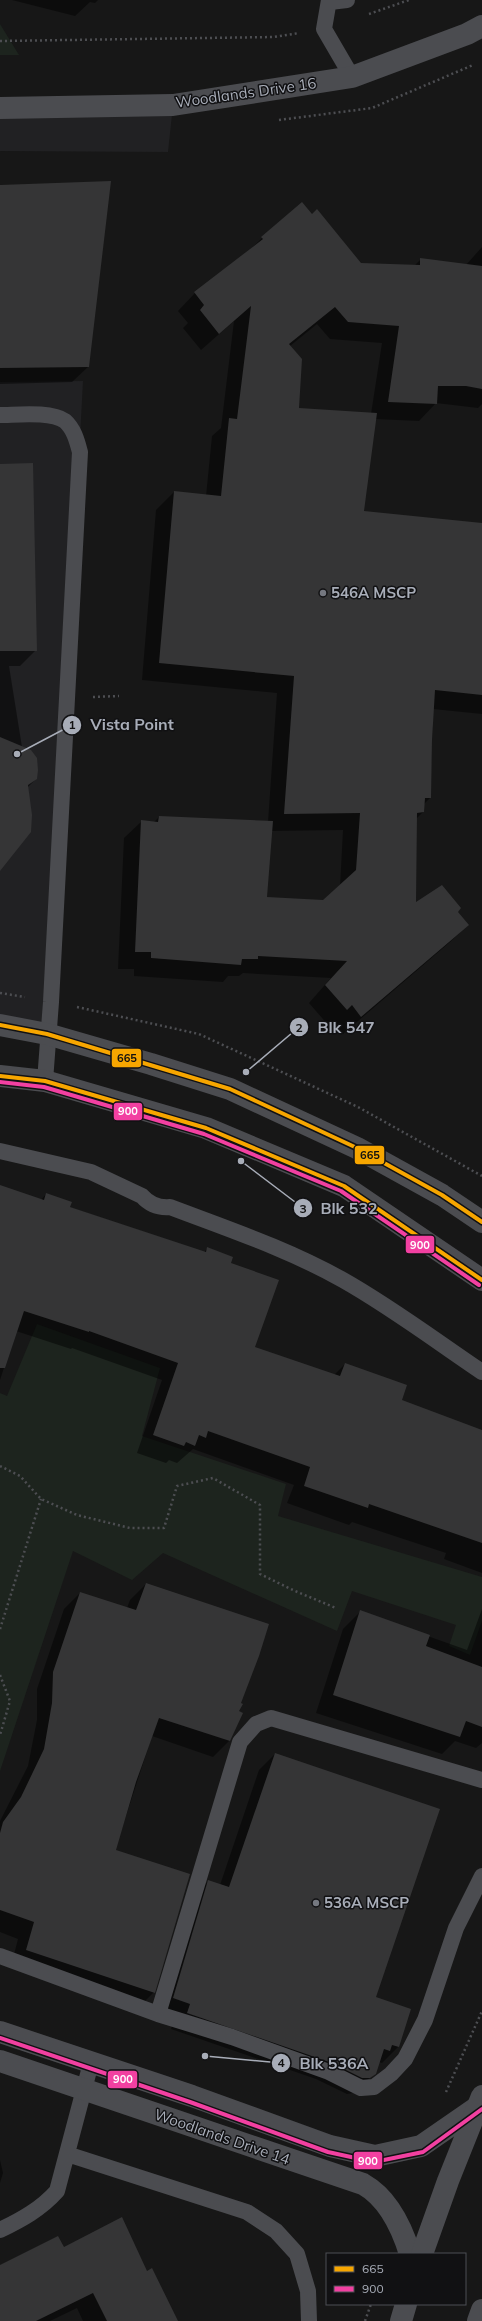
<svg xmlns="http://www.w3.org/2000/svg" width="482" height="2321" viewBox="0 0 482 2321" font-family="Mulish,sans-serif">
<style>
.built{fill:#212123}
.green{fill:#1d241e}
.shadow{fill:#0007;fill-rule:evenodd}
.building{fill:#353536}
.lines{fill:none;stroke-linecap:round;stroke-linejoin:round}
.path{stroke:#4d4e52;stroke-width:2.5;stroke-dasharray:2 3;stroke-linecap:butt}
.service{stroke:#4b4c50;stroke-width:16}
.minor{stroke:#4b4c50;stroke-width:22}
.tertiary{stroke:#4b4c50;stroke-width:22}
.bus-1-casing{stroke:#111113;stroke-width:7}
.bus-2-casing{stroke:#111113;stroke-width:7}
.bus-1{stroke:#f7a600;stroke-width:4}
.bus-2{stroke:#f240a1;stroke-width:4}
.poi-dot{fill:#757880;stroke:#111113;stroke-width:1.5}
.labels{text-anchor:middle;stroke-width:3;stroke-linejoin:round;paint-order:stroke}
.street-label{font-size:15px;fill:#a8adb8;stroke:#111113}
.poi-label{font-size:15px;font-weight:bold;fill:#a8adb8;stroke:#111113;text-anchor:start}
.leader{fill:none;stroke:#a8adb8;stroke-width:1.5}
.callout-dot{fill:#a8adb8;stroke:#111113;stroke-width:1.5}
.mark-label{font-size:12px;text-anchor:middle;font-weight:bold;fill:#111}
.callout-label{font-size:16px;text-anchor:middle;font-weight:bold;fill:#a8adb8;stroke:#111113;stroke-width:3;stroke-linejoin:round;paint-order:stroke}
.line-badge{stroke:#111113;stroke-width:1.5}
.badge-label{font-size:11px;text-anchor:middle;font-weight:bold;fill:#fff}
.pale-badge-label{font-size:11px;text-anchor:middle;font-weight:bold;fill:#111}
</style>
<rect width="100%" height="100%" fill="#171717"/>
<!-- built -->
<path class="built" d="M173 105 168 152 0 151V106Z
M83 381 51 991 47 1033 0 1024V382Z"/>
<!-- green -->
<path class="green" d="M0 24 19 55H0Z
M37 1324 160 1368 142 1436 286 1484 278 1516 482 1577V1621L470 1655 449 1646 456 1625 352 1591 337 1631 163 1553 132 1580 73 1551 0 1771V1393L7 1396Z"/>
<!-- shadow -->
<path class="shadow" d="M12 0H98L95 3 90 2 75 16Z
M0 186 89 366 72 382 0 384Z
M312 215 360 264 414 266 421 259 466 265 482 247V404L478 408 436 403 419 421 375 419 363 512 482 524V714L433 709 430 798 423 805V812L416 819 415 904 457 912 468 925 450 942 343 1034 334 1021 329 1026 309 1003 331 978 243 973 239 976H228L223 982 134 976V969H118L124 838 142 821 154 822 159 817 268 822 277 693 142 680 156 510 174 492 206 496 212 436 221 428 234 321 201 350 183 328 188 323 178 311 195 293 248 252 262 238ZM317 324 330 339 382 343 371 414 298 409 290 346ZM343 830 340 887 323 901 265 898 271 831Z
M0 465 36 650 20 666H9L22 747 36 779 27 788 0 865Z
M0 1186 41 1200 46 1194 69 1207 204 1252 207 1249 230 1264 253 1348 334 1375 345 1364 400 1401 482 1431V1573L444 1559 446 1553 352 1522 349 1525 287 1503 294 1485 193 1449 177 1463 169 1460 166 1463 137 1453 162 1380 72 1348 71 1349 16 1331 0 1380Z
M146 1584 239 1703 229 1741 213 1757 152 1736 115 1850 154 1992 138 2008 11 1966 18 1939 0 1932V1821L28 1766 37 1720V1689L64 1609 80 1593 127 1608 130 1600Z
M482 1609V1743L476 1748 455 1741 442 1754 316 1713 343 1629 360 1612 467 1650Z
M275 1754 375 1998 398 2047 382 2063 379 2062 375 2073 353 2093 347 2094 316 2079 171 2029 174 2020 157 2015 192 1897 209 1881 220 1885 259 1770Z
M0 2160 3 2173 0 2183Z
M63 2248 146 2272 177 2321H83L77 2308 50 2321H0V2266Z"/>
<!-- building -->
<path class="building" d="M111 181 89 367 0 368V185Z
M302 202 312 214 317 209 361 263 420 265V258L482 266V389L466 386H438L437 404 388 402 399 326 348 322 335 307 289 344 302 359 299 408 377 413 364 511 482 523V695L435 690 432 740 431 798H425L424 812 417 813 416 902 442 885 461 908 458 912 469 925 361 1017 352 1005 347 1010 325 985 347 961 258 956V959H242L241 965 151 958V952H135L141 820 158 822 159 816 273 821 267 897 323 900 356 870 360 813 284 814 294 676 159 663 174 491 221 496 229 418 237 419 251 306 219 334 200 310 204 305 194 292 263 239 261 237Z
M33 463 37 651H0V464Z
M0 737 31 750 37 758 38 770 37 779 28 785 32 815 31 832 0 871Z
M0 1185 44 1200 46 1193 72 1202 70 1207 206 1252 207 1247 233 1257 231 1263 279 1280 255 1347 340 1376 345 1363 407 1385 402 1400 482 1430V1543L369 1504 368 1508 304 1486 310 1467 208 1431 206 1438 199 1435 195 1446 186 1442 184 1446 153 1435 178 1363 89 1331V1332L24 1311 5 1368H0Z
M146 1583 269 1624 259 1656 241 1703 243 1704 239 1711 243 1713 230 1741 159 1718 136 1782 116 1850 190 1874 155 1993 26 1950 34 1922 0 1910V1833L3 1822 21 1797 44 1749 52 1703 53 1672 80 1592 136 1610Z
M360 1610 430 1635 426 1646 482 1667V1727L466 1721 460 1737 333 1695Z
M275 1753 440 1809 376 1997 411 2009 399 2047 392 2045 390 2051 384 2049 376 2074 370 2078H362L332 2063 187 2013 190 2004 173 1998 208 1880 229 1887Z
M122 2217 147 2271 152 2268 178 2321H107L93 2293 36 2321H0V2265L58 2236 64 2247Z"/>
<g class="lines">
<!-- path -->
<path class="path" d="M369 14 409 0
M0 41 274 37 299 33
M279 120 372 108 473 65
M93 697 119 696
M0 993 25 997
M77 1007 199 1034 358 1107 482 1176
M0 1466 20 1476 41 1499 77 1515 130 1528H164L177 1486 213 1478 260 1505V1574L295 1591 336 1608
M0 1629 41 1499
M0 1675 10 1701 0 1735
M446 2092 482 2011
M365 2321 371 2304"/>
<!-- service -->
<path class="service" d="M329 0 324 29 352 77
M330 2 347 0
M0 415C16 415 51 411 65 421 74 429 77 441 80 452L51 1002 45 1081
M0 1151 91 1172 142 1196C149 1204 158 1208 170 1207 228 1229 288 1249 343 1280 391 1307 436 1341 482 1372
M0 1956 158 2014 232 2037 329 2072 361 2088 374 2087 391 2074 405 2059 425 2020 456 1928 482 1876
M158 2014 240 1742 256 1724 271 1718 482 1780
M67 2154 247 2212 276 2231 297 2254 308 2291 309 2321
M0 2230C21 2220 41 2209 57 2191L91 2063"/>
<!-- minor -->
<path class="minor" d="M0 108 173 105 352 77 467 34 482 26
M0 2032 192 2096 330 2146 375 2156 421 2146 476 2108
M0 2061 363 2184C388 2198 402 2228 410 2254"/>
<!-- tertiary -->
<path class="tertiary" d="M0 1025 47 1034 151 1064 230 1089 357 1148 442 1195 482 1222
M0 1076 45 1081 206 1128 344 1186 482 1280
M422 2254 448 2181 482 2096
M401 2321 406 2304
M478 2321 482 2310"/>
<!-- bus-1 casing -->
<g class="bus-1-casing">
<path id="bus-1" d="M0 1025 47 1034 230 1089 357 1148 442 1195 482 1222
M0 1076 45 1081 206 1128 344 1186 482 1280"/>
</g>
<!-- bus-2 casing -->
<g class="bus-2-casing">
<path id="bus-2" d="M0 1082 44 1087 204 1134 341 1191 479 1285
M0 2038 190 2102 328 2152 374 2162 423 2152 482 2109"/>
</g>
<!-- bus-1 -->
<use href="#bus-1" class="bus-1"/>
<!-- bus-2 -->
<use href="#bus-2" class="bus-2"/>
</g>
<!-- markers -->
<g class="poi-dot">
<circle cx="323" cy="593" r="4"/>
<circle cx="316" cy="1903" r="4"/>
</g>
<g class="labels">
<!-- street labels -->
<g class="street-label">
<text transform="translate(246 93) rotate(-8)" y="5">Woodlands Drive 16</text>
<text transform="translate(222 2137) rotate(19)" y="5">Woodlands Drive 14</text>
</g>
<!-- poi labels -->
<g class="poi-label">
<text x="331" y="598">546A MSCP</text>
<text x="324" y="1908">536A MSCP</text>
</g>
</g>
<!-- callouts -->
<path class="leader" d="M17 754L72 725M246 1072L299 1027M241 1161L303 1208M205 2056L281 2063"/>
<g class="callout-dot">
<circle cx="17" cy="754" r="4"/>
<circle cx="246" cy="1072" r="4"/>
<circle cx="241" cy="1161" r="4"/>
<circle cx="205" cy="2056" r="4"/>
<circle cx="72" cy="725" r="10"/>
<circle cx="299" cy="1027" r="10"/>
<circle cx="303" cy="1208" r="10"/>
<circle cx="281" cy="2063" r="10"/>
</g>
<g class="mark-label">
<text x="72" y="729">1</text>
<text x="299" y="1032">2</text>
<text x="303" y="1213">3</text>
<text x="281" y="2067">4</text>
</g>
<g class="callout-label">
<text x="132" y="730">Vista Point</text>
<text x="346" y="1033">Blk 547</text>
<text x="349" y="1214">Blk 532</text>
<text x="334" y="2069">Blk 536A</text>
</g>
<g class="line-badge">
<rect x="111" y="1048" width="31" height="20" rx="4" fill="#f7a600"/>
<rect x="113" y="1102" width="30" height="19" rx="4" fill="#f240a1"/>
<rect x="354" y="1145" width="31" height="20" rx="4" fill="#f7a600"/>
<rect x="405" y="1235" width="30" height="19" rx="4" fill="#f240a1"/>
<rect x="107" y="2070" width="31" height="19" rx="4" fill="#f240a1"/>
<rect x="353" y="2151" width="30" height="19" rx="4" fill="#f240a1"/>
</g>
<g class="badge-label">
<text x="128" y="1115">900</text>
<text x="420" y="1249">900</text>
<text x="123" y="2083">900</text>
<text x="368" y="2165">900</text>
</g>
<g class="pale-badge-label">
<text x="127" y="1062">665</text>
<text x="370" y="1159">665</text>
</g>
<!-- legend -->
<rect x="326" y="2253" width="140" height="52" fill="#111113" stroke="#4d4f55"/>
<rect x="334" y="2266" width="20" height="6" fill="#f7a600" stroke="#4d4f55"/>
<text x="362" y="2273" font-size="12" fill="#a8adb8">665</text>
<rect x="334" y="2286" width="20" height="6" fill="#f240a1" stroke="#4d4f55"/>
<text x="362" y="2293" font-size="12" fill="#a8adb8">900</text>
</svg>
